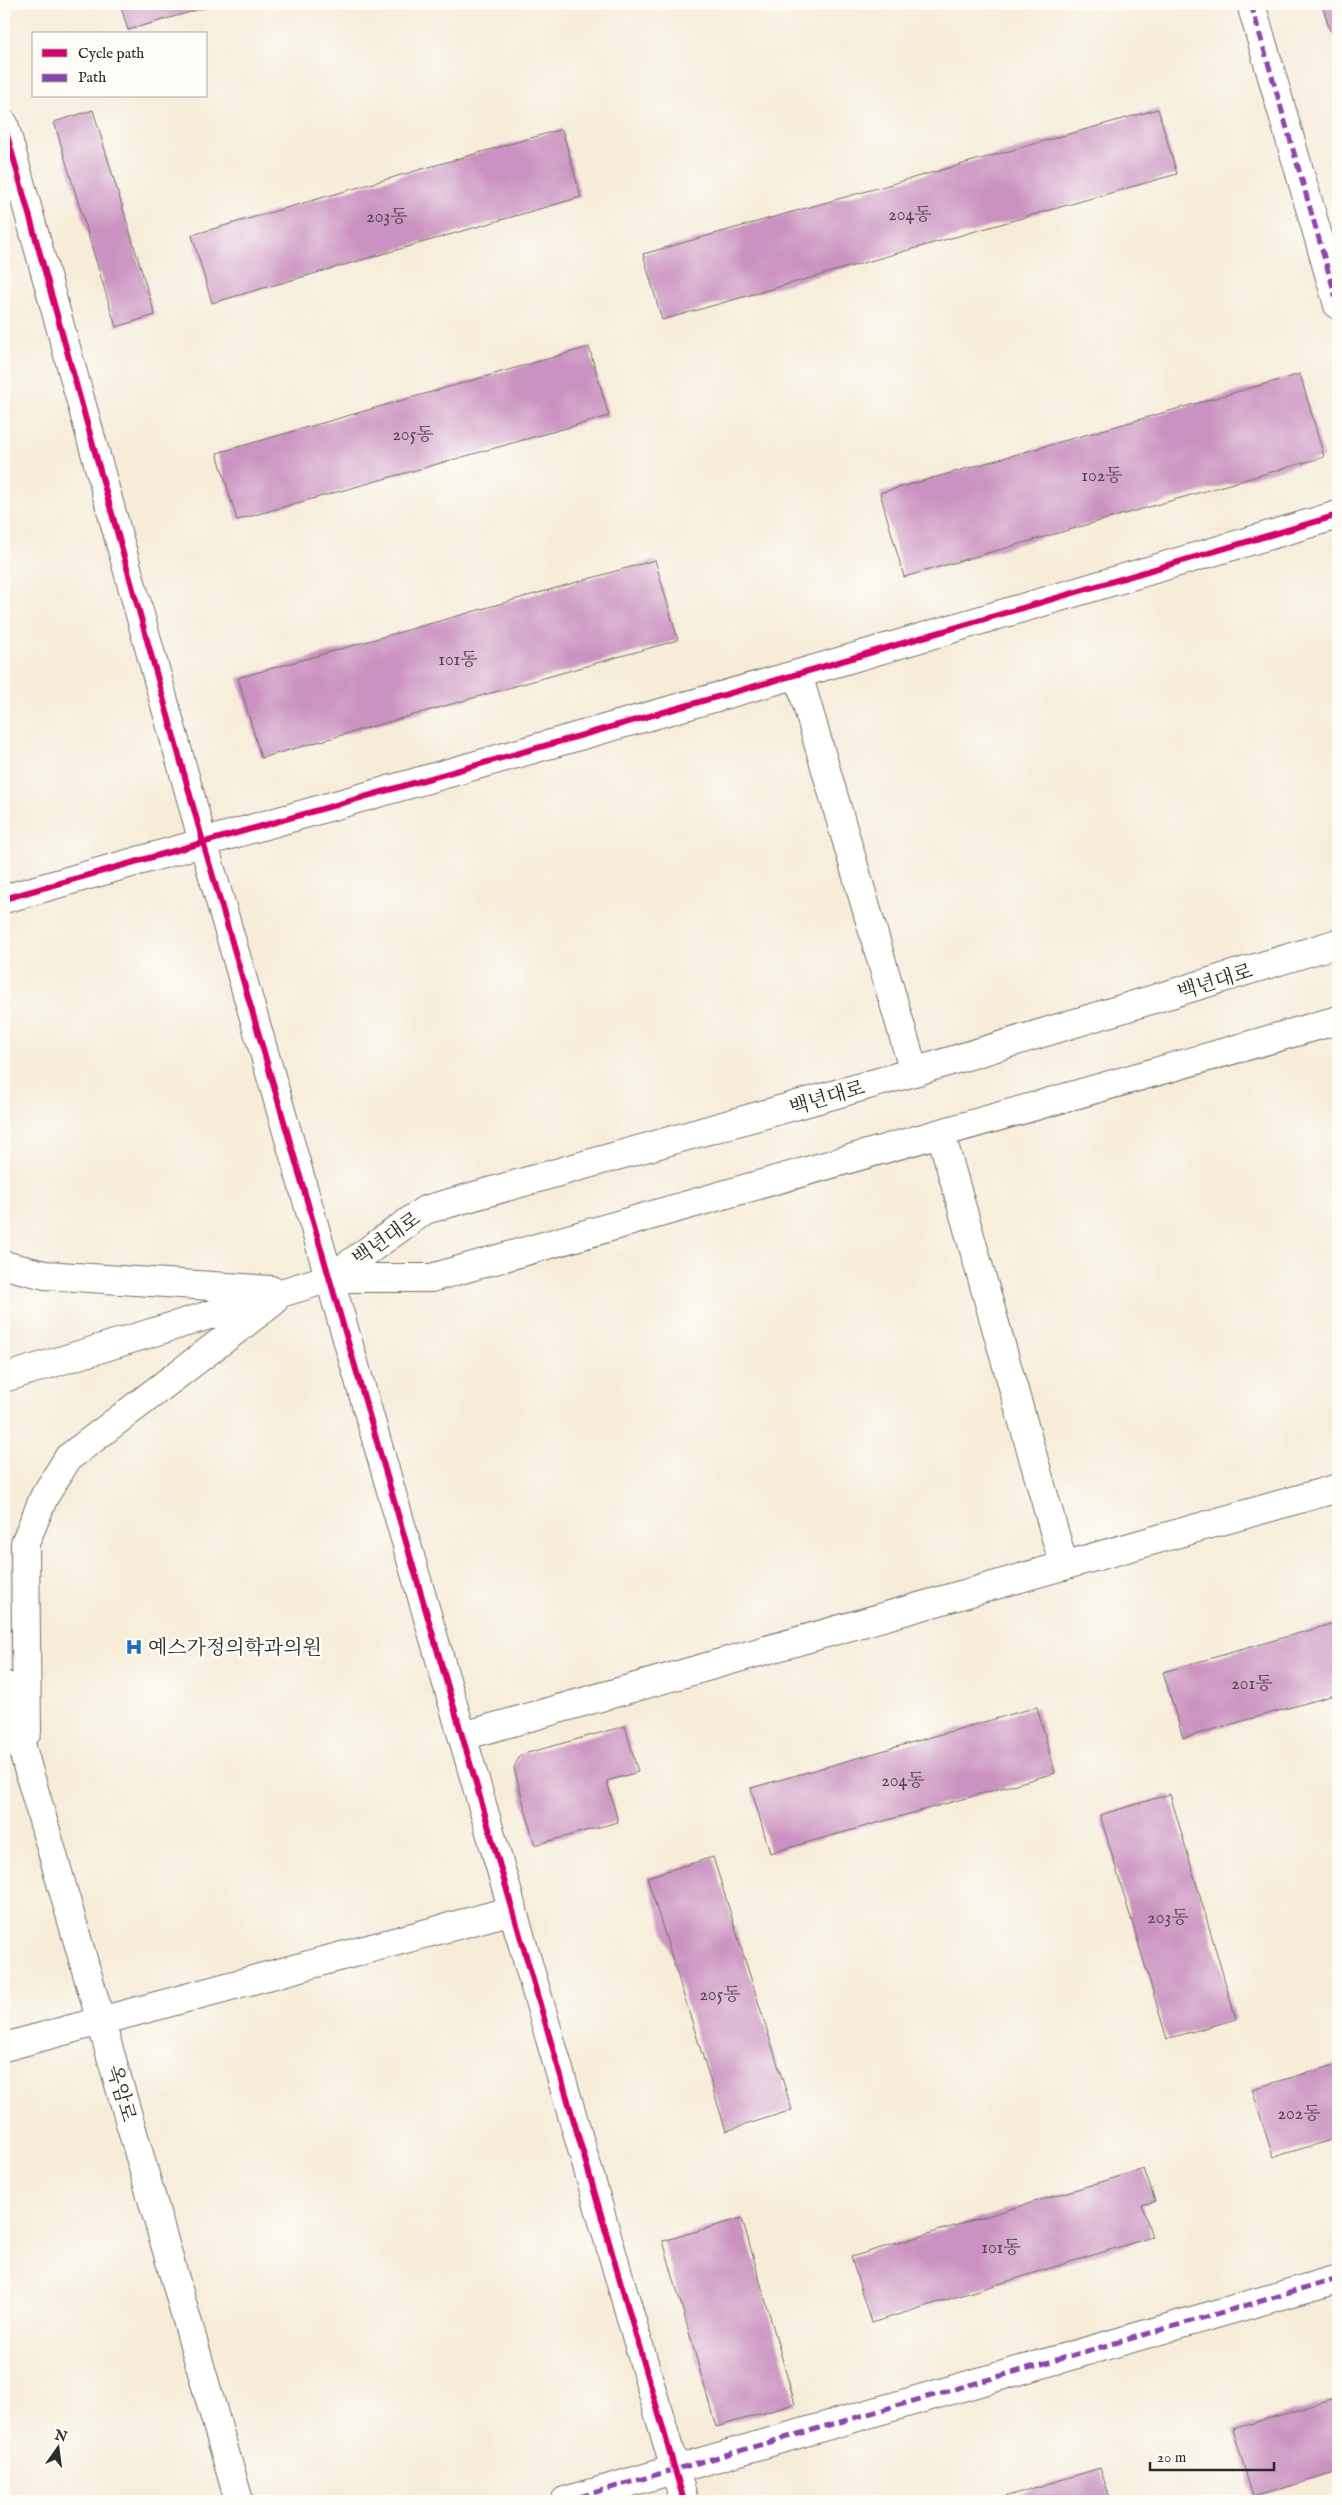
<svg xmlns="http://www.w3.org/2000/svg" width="1342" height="2505" viewBox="0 0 1342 2505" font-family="'IM FELL English','Noto Serif KR',serif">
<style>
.building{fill:#ca92c0}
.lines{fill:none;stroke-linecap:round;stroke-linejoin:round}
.minor-casing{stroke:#726f68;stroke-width:30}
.minor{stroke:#fff;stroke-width:28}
.quiet{stroke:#8e44ad;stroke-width:5;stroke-dasharray:10 5;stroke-linecap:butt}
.cycleway-casing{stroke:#fdfcf7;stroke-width:9}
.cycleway{stroke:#d6006c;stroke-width:6}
.labels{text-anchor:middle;stroke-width:5;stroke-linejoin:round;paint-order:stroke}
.number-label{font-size:18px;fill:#534550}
.street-label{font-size:20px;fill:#2b2b2b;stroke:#fdfcf7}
.poi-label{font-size:20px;fill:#2b2b2b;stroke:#fdfcf7;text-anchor:start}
</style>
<rect width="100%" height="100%" fill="#fdfcf7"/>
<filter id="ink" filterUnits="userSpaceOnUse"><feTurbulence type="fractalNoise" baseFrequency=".02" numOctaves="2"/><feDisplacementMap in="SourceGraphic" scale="10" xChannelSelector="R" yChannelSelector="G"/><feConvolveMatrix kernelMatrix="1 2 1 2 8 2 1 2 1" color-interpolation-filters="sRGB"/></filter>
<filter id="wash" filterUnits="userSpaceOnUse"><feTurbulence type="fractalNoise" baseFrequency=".0096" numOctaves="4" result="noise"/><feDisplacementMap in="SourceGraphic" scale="20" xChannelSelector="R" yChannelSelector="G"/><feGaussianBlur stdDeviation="1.12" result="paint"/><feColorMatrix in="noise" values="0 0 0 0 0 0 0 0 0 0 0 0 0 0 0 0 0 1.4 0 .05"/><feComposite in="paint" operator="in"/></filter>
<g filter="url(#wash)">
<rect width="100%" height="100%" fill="#f6ecd8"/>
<g id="blocks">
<!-- building -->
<path class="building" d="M120 4H218L128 30Z
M1322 4H1338V28L1330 31Z
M1158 109 1177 174 662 320 643 254Z
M93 110 155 315 116 327 54 122Z
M562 129 581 197 212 303 192 235Z
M589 347 609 416 237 520 217 453Z
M1300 374 1324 457 904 577 880 493Z
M655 560 678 640 261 758 238 678Z
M1338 1622V1694L1183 1738 1163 1672Z
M1037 1707 1055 1773 770 1853 751 1788Z
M625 1726 638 1772 607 1781 618 1822 535 1845 514 1768 520 1755Z
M1170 1794 1236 2019 1167 2039 1100 1815Z
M713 1857 792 2110 726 2131 647 1877Z
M1338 2064V2138L1273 2157 1252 2089Z
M1144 2169 1155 2201 1142 2205 1152 2237 871 2323 851 2257Z
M742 2218 795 2404 716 2427 663 2241Z
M1338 2398V2472L1253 2497 1233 2429Z
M1100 2468 1111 2501H991Z"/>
</g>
</g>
<g filter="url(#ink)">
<use href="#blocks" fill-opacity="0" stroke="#726f68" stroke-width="1"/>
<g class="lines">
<!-- minor casing -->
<g class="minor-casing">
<path id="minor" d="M1251 4 1338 305
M4 124 203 842 684 2501
M798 674 914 1072
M4 899 798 674 1338 515
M941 1134 1064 1566
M4 1265 45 1275 271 1290
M330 1278 425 1210 914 1072 1338 943
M4 1378 330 1278H431L1338 1020
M4 1685 239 2501
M27 1732 25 1543 44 1497 68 1458 273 1302
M463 1736 1338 1488
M4 2047 513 1910
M565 2501 1338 2279"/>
</g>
<!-- minor -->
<use href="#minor" class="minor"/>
<!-- quiet -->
<path class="quiet" d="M1251 4 1338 305
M565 2501 1338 2279"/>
<!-- cycleway casing -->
<g class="cycleway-casing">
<path id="cycleway" d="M4 124 203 842 684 2501
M4 899 798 674 1338 515"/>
</g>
<!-- cycleway -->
<use href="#cycleway" class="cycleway"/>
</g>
</g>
<!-- icons -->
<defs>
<g id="hospital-bare" transform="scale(1.35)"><path d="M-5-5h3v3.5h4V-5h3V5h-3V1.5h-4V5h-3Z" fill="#1f6fb2" stroke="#fdfcf7" stroke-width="2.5" paint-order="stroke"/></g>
</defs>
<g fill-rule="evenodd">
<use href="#hospital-bare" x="134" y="1647"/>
</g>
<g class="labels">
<!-- number labels -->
<g class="number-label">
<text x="910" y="220">204동</text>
<text x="387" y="222">203동</text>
<text x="413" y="440">205동</text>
<text x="1102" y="481">102동</text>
<text x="458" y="665">101동</text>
<text x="1252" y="1689">201동</text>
<text x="903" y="1786">204동</text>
<text x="1168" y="1923">203동</text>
<text x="720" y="2000">205동</text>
<text x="1299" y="2119">202동</text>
<text x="1001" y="2253">101동</text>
</g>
<!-- street labels -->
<g class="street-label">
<text transform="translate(1215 981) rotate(-17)" y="7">백년대로</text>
<text transform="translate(827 1097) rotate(-16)" y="7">백년대로</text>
<text transform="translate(386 1238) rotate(-35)" y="7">백년대로</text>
<text transform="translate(122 2093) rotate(74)" y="7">옥암로</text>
</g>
<!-- poi labels -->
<g class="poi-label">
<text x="148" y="1654">예스가정의학과의원</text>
</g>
</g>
<!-- margin -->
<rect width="1342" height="2505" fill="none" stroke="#fdfcf7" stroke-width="20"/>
<!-- legend -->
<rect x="32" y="32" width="175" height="65" fill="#fdfcf7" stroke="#a9a8a5"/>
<rect x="42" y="49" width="25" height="8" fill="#d6006c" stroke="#a9a8a5"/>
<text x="78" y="58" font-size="15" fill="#2b2b2b">Cycle path</text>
<rect x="42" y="74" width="25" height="8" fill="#8e44ad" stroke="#a9a8a5"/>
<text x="78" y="82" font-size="15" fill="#2b2b2b">Path</text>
<!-- north arrow -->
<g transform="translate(58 2448) rotate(14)" stroke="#fdfcf7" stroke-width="4" paint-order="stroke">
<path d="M0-4L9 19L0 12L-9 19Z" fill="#2b2b2b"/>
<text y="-8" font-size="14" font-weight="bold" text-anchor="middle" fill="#2b2b2b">N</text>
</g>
<!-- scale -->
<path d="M1150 2462v8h124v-8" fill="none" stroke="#2b2b2b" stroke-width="2.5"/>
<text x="1157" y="2462" font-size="15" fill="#2b2b2b" stroke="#fdfcf7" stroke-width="4" paint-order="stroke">20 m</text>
</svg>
